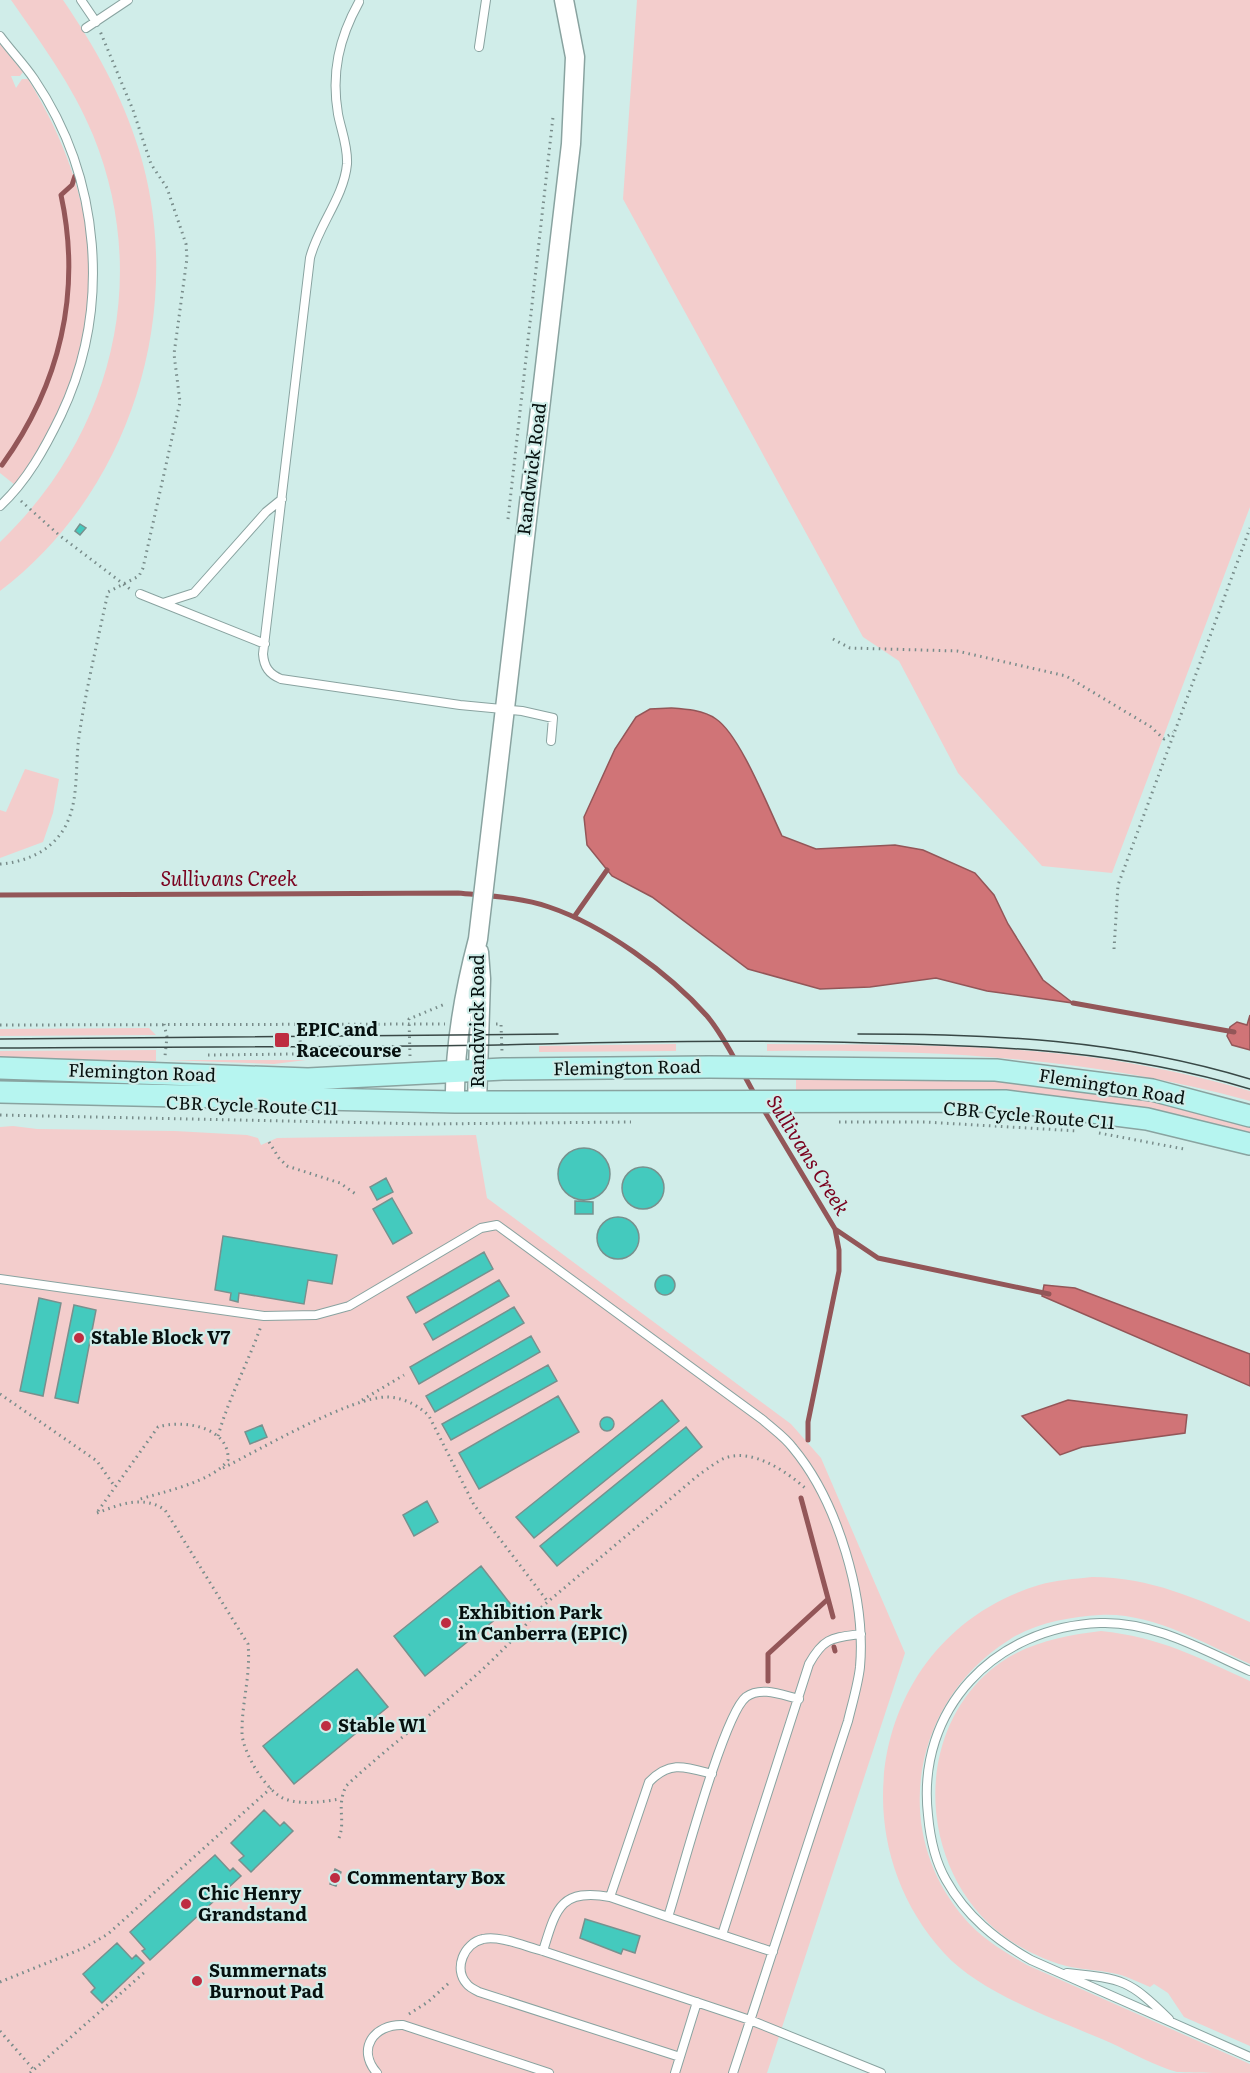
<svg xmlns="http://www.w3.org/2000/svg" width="1250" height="2073" viewBox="0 0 1250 2073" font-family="Literata,serif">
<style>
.green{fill:#f3cdcc}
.water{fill:#d07477;stroke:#935658;stroke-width:1.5}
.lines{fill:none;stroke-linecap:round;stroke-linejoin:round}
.stream{stroke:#935658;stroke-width:5}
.building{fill:#44cabe;stroke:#77918e;stroke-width:1.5}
.service-casing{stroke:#89a3a0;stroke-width:10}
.tertiary-casing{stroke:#89a3a0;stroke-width:21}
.secondary-casing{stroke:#89a3a0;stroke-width:24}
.path{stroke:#788c8a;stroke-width:3;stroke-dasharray:1.5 4.5;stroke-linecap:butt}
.service{stroke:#fff;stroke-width:8}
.tertiary{stroke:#fff;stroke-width:18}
.secondary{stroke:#b6f5f0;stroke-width:21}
.tram{stroke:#394846;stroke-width:1.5}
.poi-dot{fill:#be2d41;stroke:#d0ede9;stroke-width:2}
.labels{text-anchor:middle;stroke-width:4.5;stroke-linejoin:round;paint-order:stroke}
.street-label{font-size:18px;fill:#06100f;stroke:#d0ede9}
.poi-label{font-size:18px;font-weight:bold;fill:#06100f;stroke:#d0ede9;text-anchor:start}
.water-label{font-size:20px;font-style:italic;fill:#7a021f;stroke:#d0ede9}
</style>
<rect width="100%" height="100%" fill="#d0ede9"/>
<!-- green -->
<path class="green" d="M11 0H63C95 47 122 95 139 150 187 308 133 490 0 591V542C111 436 152 280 93 135 73 86 41 43 11 0Z
M637 0H1250V507L1112 873 1042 866 958 773 899 661 863 637 623 199Z
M0 44 23 72 20 76H11L16 88 22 79H28C114 220 110 350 15 485L0 473Z
M25 769 59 779 53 813 43 842 0 858V810L6 812Z
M149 1028 156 1035 0 1036V1029Z
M676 1044V1051L539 1052V1046Z
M767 1044C874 1045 983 1043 1090 1057 1144 1064 1197 1076 1250 1091V1101C1092 1057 931 1049 767 1051Z
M311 1048H387V1053L311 1058Z
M156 1050V1061L0 1058V1051Z
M167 1060H306L274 1064Z
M796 1076 1004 1080 1142 1099 1250 1125V1133C1179 1115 1107 1100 1034 1094 955 1088 875 1090 796 1090Z
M13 1126 37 1129 175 1131 247 1135 258 1138 261 1145 277 1138 476 1135 487 1198 791 1424 821 1458 905 1653 767 2073H0V1127Z
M1092 1577C1150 1577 1198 1599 1250 1622V1664C1205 1644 1152 1612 1100 1615 1070 1617 1034 1623 1009 1640 912 1701 889 1832 965 1919 982 1939 1005 1952 1027 1965L1250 2064V2073C1230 2073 1196 2073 1177 2072 1155 2066 1132 2053 1111 2043 1060 2021 981 1994 944 1953 834 1832 877 1634 1039 1585 1056 1580 1074 1579 1092 1577Z
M1101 1631C1160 1637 1197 1657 1250 1681V2046L1184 2017 1168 1993 1154 1984 1150 1987C1138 1982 1125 1975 1112 1973 1099 1970 1085 1970 1071 1967 1050 1963 1023 1950 1005 1937 923 1877 910 1747 984 1676 1016 1645 1059 1636 1101 1631Z"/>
<!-- water -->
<path class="water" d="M671 708C686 709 703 710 716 719 740 735 768 807 782 836L816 849 895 845 923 850 975 873 994 895 1008 924 1043 980 1073 1003 987 991 936 978 870 987 820 989 748 969 652 897 612 876 587 845 584 817 615 749 636 717 650 709Z
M1250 1015V1050L1232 1045 1227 1036 1230 1027 1237 1022 1247 1025Z
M1044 1285 1075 1288 1250 1354V1386L1042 1296Z
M1068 1400 1187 1415 1185 1433 1082 1447 1060 1455 1022 1416Z"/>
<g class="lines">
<!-- stream -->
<path class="stream" d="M2 465C60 385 82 292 61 195L72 185 75 176
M0 895 458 893C488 896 520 897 549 907 603 925 669 973 707 1016 719 1030 728 1047 737 1063
M574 917 607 870
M1073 1003 1234 1032
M743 1073 756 1097
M762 1107 835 1229 878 1258 1049 1294
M808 1440V1422L839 1271V1250L835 1229
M801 1498 833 1617
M834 1647 835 1651
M768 1681V1654L828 1599"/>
</g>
<!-- building -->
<path class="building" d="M80 524 86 528 80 535 75 531Z
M558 1174a26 26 0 1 1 52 0a26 26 0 1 1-52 0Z
M622 1188a21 21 0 1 1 42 0a21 21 0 1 1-42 0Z
M386 1178 393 1192 377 1200 370 1187Z
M392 1198 412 1233 393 1244 373 1209Z
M575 1201 593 1202V1214H575Z
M597 1238a21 21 0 1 1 42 0a21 21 0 1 1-42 0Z
M223 1236 337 1255 332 1284 308 1280 304 1304 239 1293 238 1302 230 1300 231 1293 215 1290Z
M484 1252 493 1269 416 1313 407 1297Z
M655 1285a10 10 0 1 1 20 0a10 10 0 1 1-20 0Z
M499 1280 509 1296 433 1340 424 1324Z
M39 1298 61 1303 43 1396 20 1391Z
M74 1305 96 1310 78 1403 55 1398Z
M514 1307 524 1323 419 1384 410 1367Z
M531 1336 540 1352 435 1412 426 1396Z
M548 1365 557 1381 451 1440 442 1424Z
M558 1396 579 1432 479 1489 459 1453Z
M662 1400 679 1421 534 1538 516 1517Z
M600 1424a7 7 0 1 1 14 0a7 7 0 1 1-14 0Z
M262 1425 267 1437 250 1444 245 1432Z
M686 1427 702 1447 557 1566 540 1546Z
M427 1501 438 1522 414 1536 403 1515Z
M481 1566 512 1606 425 1676 394 1636Z
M357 1669 388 1707 294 1784 263 1746Z
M264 1810 280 1826 284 1822 293 1831 251 1872 239 1860 244 1856 231 1843Z
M215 1855 230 1871 233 1868 241 1876 150 1960 142 1951 145 1949 130 1932Z
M335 1869 341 1872 336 1886 330 1884Z
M585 1919 640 1936 635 1953 623 1949 621 1954 580 1938Z
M117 1943 132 1959 136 1955 144 1963 102 2003 91 1992 95 1988 83 1974Z"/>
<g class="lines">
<!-- service casing -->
<g class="service-casing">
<path id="service" d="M81 0 96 22
M359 2C339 38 331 73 338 114 341 130 348 146 347 164 344 197 318 226 310 258L263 654C264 667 269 674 281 679L460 705 522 711 553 718 551 741
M86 28 128 0
M0 36C11 51 24 64 34 79 101 178 112 308 61 415 45 448 27 481 0 506
M479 47 486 0
M140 594 265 644
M163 603 194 593 266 512 282 499
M0 1279 264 1316 316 1315 349 1306 481 1228 497 1225 763 1420C773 1429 785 1437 793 1448 838 1502 866 1598 860 1667 858 1685 852 1704 848 1721L733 2073
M1250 1671C1203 1650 1153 1621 1100 1623 995 1627 916 1709 928 1815 930 1837 935 1861 946 1880 966 1916 996 1940 1031 1960L1250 2057
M610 1897C560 1888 556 1909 543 1951L750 2020 881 2073
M668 1917 610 1897 649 1782C670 1760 686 1767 712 1774
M722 1935 668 1917C680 1880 723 1715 746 1697 761 1686 782 1695 799 1699
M543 1951C526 1947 500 1935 483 1939 464 1943 453 1969 467 1984 469 1987 475 1990 479 1992L680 2057
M773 1952 722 1935 809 1664C824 1637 832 1638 861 1634
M1067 1973C1123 1979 1128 1979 1169 2019
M377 2073C356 2049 374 2024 403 2025L549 2073
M675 2073 697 2002"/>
</g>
<!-- tertiary casing -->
<g class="tertiary-casing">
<path id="tertiary" d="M455 1102C454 1047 464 992 478 939L571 144 575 57 564 0
M477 1103 481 979 479 952"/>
</g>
<!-- secondary casing -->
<g class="secondary-casing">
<path id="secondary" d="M0 1068 308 1079 503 1069 709 1067 996 1070 1152 1090 1250 1116
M0 1092 455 1102 1005 1101 1147 1119 1250 1144"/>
</g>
<!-- path -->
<path class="path" d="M21 501 59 535 130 589
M508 519 553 117
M833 639 850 648 957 651 1066 676 1151 727 1164 739 1173 732
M0 864C28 862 55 849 67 823 79 798 75 764 79 737 86 688 98 640 108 592L139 576 143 568 180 402 174 354 187 258 186 244 167 188 151 164 133 110 100 31
M1114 949 1118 885 1250 528
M164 1024 167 1037 165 1056
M496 1024H501L502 1052
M0 1025 445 1024
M208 1055 297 1054 301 1046 297 1024
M410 1056 409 1019 445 1004
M0 1115 427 1124 631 1122
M839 1122H925L1078 1131
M1099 1133 1184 1149
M269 1142 279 1158 287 1166 340 1183 357 1195
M0 1394 97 1461 115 1487
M362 1400 404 1375
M218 1436C229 1397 248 1363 261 1326
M223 1468C259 1450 352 1396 388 1397 404 1398 418 1405 429 1416L474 1505 548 1602
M98 1511 158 1427C183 1419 230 1427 228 1460 213 1482 162 1492 137 1500
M97 1513C120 1504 144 1495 165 1510L248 1644C251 1674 242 1701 242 1731 241 1750 266 1792 285 1799 302 1805 322 1802 340 1799
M339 1838C346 1819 336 1808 346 1786 409 1727 484 1679 538 1610L701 1473C708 1469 717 1461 725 1458 752 1448 786 1471 805 1488
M0 1982 84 1948 108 1934 271 1788
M409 2014 428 2002 451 1981
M0 2031 34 2070
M30 2073 146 1971"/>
<!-- service -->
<use href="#service" class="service"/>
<!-- tertiary -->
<use href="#tertiary" class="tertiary"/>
<!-- secondary -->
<use href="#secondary" class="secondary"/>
<!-- tram -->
<path class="tram" d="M858 1034C996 1034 1117 1039 1250 1079
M0 1039 558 1034
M0 1048C181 1046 361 1048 542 1044 651 1041 761 1040 870 1043 1003 1046 1121 1050 1250 1089"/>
</g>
<!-- markers -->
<g class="poi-dot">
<rect x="274" y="1032" width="16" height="16" rx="3"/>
<circle cx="79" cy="1338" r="6"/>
<circle cx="446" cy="1623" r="6"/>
<circle cx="326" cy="1726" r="6"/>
<circle cx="335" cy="1878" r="6"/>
<circle cx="186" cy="1904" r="6"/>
<circle cx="197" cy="1981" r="6"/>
</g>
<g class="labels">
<!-- street labels -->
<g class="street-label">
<text transform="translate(532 469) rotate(-83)" y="6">Randwick Road</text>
<text transform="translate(478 1021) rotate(-90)" y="6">Randwick Road</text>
<text transform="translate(627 1068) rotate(-1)" y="6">Flemington Road</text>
<text transform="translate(142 1073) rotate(2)" y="6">Flemington Road</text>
<text transform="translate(1112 1087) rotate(9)" y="6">Flemington Road</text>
<text transform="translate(252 1106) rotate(2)" y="6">CBR Cycle Route C11</text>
<text transform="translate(1029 1116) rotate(5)" y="6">CBR Cycle Route C11</text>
</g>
<!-- poi labels -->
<g class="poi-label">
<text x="296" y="1036">EPIC and<tspan x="296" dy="21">Racecourse</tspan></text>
<text x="91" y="1344">Stable Block V7</text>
<text x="458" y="1619">Exhibition Park<tspan x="458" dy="21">in Canberra (EPIC)</tspan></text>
<text x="338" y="1732">Stable W1</text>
<text x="347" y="1884">Commentary Box</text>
<text x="198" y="1900">Chic Henry<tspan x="198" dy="21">Grandstand</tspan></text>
<text x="209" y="1977">Summernats<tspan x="209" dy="21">Burnout Pad</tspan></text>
</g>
<!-- water labels -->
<g class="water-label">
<text x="229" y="886">Sullivans Creek</text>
<text transform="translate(808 1155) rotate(58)" y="7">Sullivans Creek</text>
</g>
</g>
</svg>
